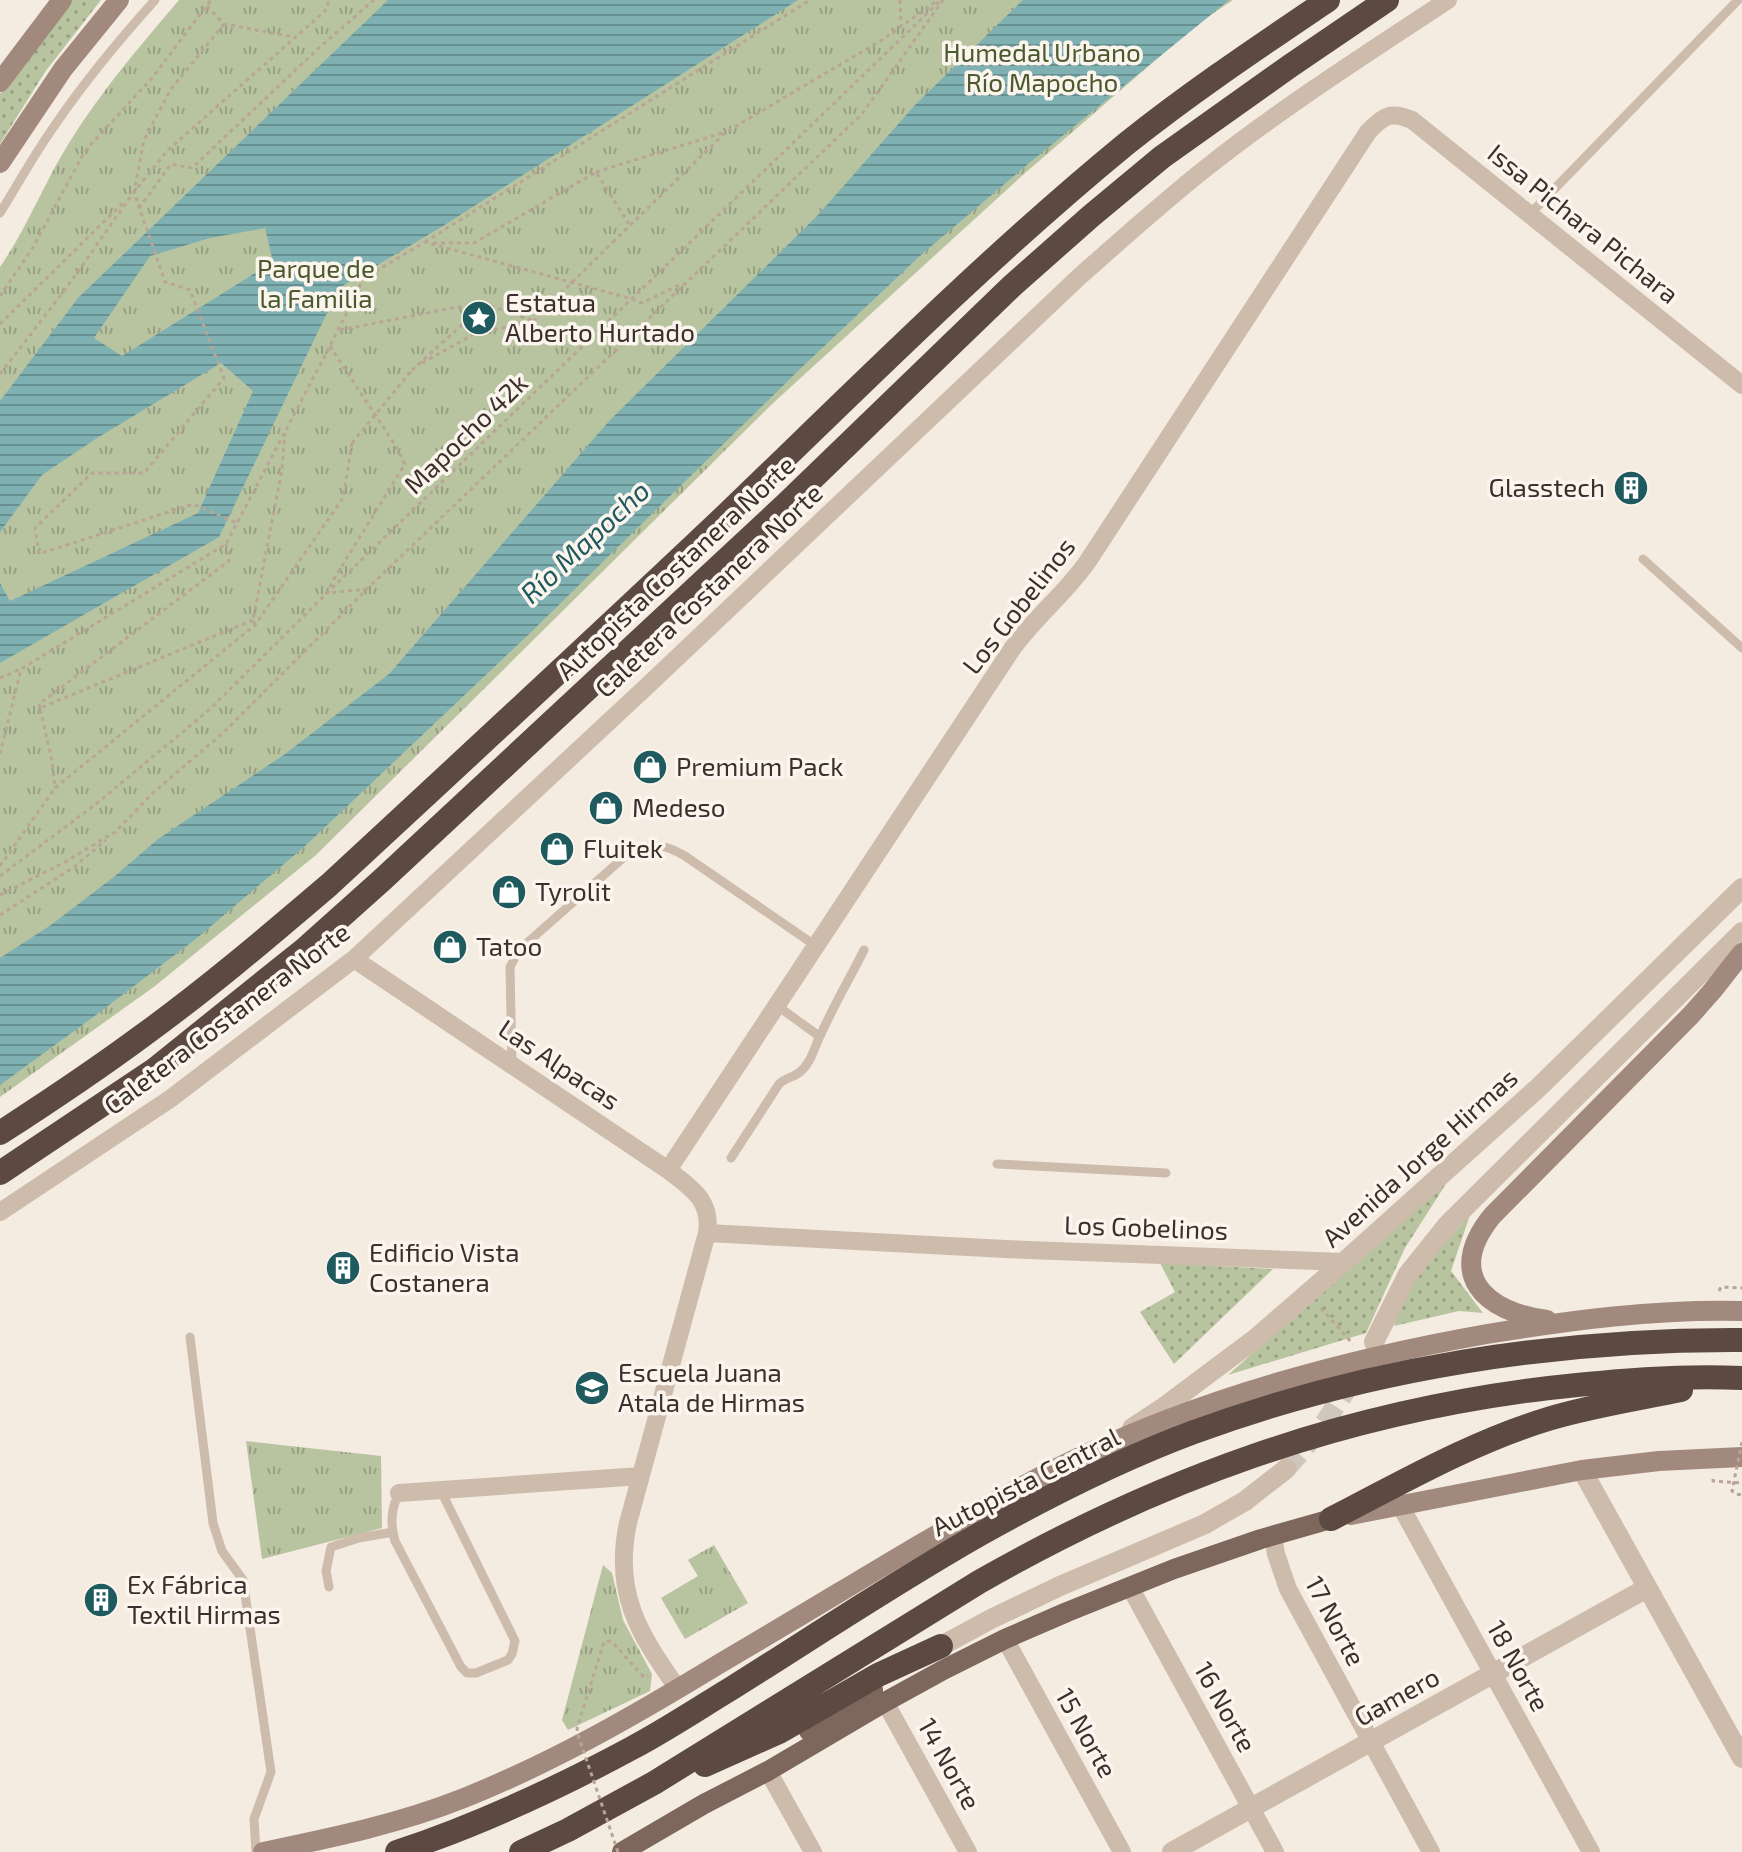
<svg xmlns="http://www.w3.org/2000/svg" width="1742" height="1852" viewBox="0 0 1742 1852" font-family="'Exo 2',sans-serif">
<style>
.grass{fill:url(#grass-dots)}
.park{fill:url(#park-tufts)}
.water{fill:url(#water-rules);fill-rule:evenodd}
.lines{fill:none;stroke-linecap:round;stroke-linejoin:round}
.tertiary-tunnel{stroke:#cfc6bd;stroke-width:20;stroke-dasharray:20 10;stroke-linecap:butt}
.path{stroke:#b9a596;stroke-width:3;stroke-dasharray:4 4;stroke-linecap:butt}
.service{stroke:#cdbbac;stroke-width:9}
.minor{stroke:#cdbbac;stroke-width:18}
.tertiary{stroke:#cdbbac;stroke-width:20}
.secondary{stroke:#a18a7d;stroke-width:20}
.primary{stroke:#7d675c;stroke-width:20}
.motorway{stroke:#5c4a42;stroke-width:24}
.path-bridge{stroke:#b9a596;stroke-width:3;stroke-dasharray:4 4;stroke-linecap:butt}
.labels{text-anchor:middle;stroke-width:7;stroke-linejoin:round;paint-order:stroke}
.park-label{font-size:26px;fill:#4a5a2e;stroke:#fbf5ee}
.street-label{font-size:26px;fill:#3b302b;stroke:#fbf5ee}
.poi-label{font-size:26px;fill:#3b302b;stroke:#fbf5ee;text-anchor:start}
.water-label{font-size:28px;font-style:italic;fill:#1f5a5e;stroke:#fbf5ee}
</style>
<defs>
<pattern id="grass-dots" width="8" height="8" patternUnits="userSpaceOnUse" patternTransform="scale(2)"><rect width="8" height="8" fill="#b8c4a0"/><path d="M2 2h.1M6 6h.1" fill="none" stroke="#97a083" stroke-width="1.8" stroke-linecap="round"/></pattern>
<pattern id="park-tufts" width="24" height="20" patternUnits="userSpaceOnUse" patternTransform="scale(2)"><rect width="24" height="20" fill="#b8c4a0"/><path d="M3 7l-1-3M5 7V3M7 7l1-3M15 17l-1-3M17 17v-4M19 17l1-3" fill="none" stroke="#97a083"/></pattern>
<pattern id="water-rules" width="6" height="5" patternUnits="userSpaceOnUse" patternTransform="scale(2)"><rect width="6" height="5" fill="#7fb0b2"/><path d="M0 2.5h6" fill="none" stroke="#699091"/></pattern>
</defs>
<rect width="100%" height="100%" fill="#f4ebe1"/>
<!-- grass -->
<path class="grass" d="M70 0H101L45 72 0 144V94Z
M1451 1176 1405 1248 1366 1333 1228 1375Z
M1470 1215 1451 1271 1483 1313 1459 1311 1394 1326C1407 1281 1440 1248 1470 1215Z
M1160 1263 1273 1269 1174 1364 1140 1312 1175 1292Z"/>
<!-- park -->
<path class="park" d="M179 0H1233L1196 25 1024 174 771 405 316 855 155 986 0 1097V267C27 228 44 183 69 143 101 91 140 46 179 0Z
M246 1441 381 1456 382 1528 262 1559Z
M714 1545 748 1603 685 1639 661 1598 698 1576 688 1560Z
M603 1565 612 1573 623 1620 652 1674 650 1691 568 1730 562 1720Z"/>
<!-- water -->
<path class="water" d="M388 0H798L443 226 339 288 219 537 0 663V583L10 601 198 513 253 391 221 363 94 440 42 475 0 532V401L78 298ZM265 228 273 262 122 356 94 338 150 256 210 238Z
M1023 0H1229L1028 164 922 254 801 368 527 636 304 847 197 938 92 1018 0 1085V958L51 925 115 876 158 839 285 754 389 674 610 420 817 216 915 105Z"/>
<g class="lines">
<!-- tertiary-tunnel -->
<path class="tertiary-tunnel" d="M1286 1469 1319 1431 1355 1377"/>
<!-- path -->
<path class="path" d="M900 0 901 27
M207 6 224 24 294 37
M224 24 171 89 144 140 134 192 165 282 190 290 224 378 144 473H92L35 528 39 554 193 504 237 523
M596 172 722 133
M139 208 171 164 192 168 321 46 374 0
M425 242 810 0
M613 242 726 132 885 38 938 0
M433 243H474L596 172 629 224
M0 296 32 249 85 151 152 78 211 0
M0 324 125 201
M340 330 478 303 485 304
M330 346 395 445 405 464 335 577 327 593 367 589
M422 363 474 334 534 321 538 316
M412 370 485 304 534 321
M0 374 67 287 134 192 168 150 325 11 329 0
M253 620 40 708 52 761 55 788 255 625 343 498 352 443
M255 625 253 620 282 469 285 433
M0 678 21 669 226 544 330 346 364 278 425 242 632 299 642 303 683 283
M40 708 39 704 229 561 226 544
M0 754 21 669
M0 866 55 788
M0 876 96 804 209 710 327 593 941 0
M0 895 65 862 115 832 154 792 224 732 367 589 862 114 943 0
M0 915 74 867 106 840
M1719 1291 1721 1287 1742 1288
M1321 1308 1353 1344
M1713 1479V1481L1742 1483
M641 1674 644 1677 648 1675"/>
<!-- service -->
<path class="service" d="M0 213C18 184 35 153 55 125 85 81 119 40 155 0
M1530 214 1738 0
M1643 559 1742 648
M776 1005 819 1036
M512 1065 510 967 519 950 631 851C654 842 664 844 685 856L816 946
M731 1158 779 1084C786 1077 793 1078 800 1072 812 1062 814 1047 821 1034 834 1005 850 978 864 950
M997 1164 1166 1173
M190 1337 213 1523 222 1551 243 1580 271 1772 254 1819 256 1852
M399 1493C391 1509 390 1523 395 1541L461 1667 467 1673H476L508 1660 512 1654 515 1641 441 1491
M329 1587 326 1571 331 1547 359 1538 393 1532"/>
<!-- minor -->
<path class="minor" d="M354 959 668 1170C691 1188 712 1200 707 1233L628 1523C613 1593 639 1634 678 1689
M668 1170 1012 649C1035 617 1066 593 1088 561L1368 132C1384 115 1391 111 1412 120L1742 385
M0 1212 170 1099 354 959 645 688 1080 276C1122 239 1163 202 1206 168 1283 107 1366 54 1448 0
M707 1233 1005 1249 1344 1262
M399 1493 641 1476
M1400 1505 1591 1852
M1273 1536 1276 1554 1288 1589 1431 1852
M1130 1587 1275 1852
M1005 1639 1122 1852
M885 1702 968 1852
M768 1771 813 1852"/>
<!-- tertiary -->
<path class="tertiary" d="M1374 1342 1408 1274 1448 1224 1742 932
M1132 1428 1164 1407 1255 1339 1344 1262 1538 1088 1742 888
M1582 1470 1742 1758
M941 1646 991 1619 1060 1586 1205 1524 1245 1501 1286 1469
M1172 1852 1647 1588"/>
<!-- secondary -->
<path class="secondary" d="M0 82 62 0
M0 163 63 69 119 0
M1547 1320C1484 1312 1445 1274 1492 1216L1691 1015 1713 990 1742 953
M1351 1515 1582 1470 1659 1461 1742 1457
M263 1852C330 1838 399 1824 464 1798 554 1762 637 1714 719 1664 784 1626 848 1587 912 1549 961 1521 1009 1492 1059 1467 1193 1400 1340 1360 1487 1334 1572 1320 1655 1309 1742 1311"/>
<!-- primary -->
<path class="primary" d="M809 1731 873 1690
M622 1852 704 1804 768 1771 885 1702 945 1669 1005 1639 1067 1612 1174 1569 1261 1539 1331 1519"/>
<!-- motorway -->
<path class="motorway" d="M0 1133C48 1102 96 1070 142 1036 207 989 268 937 329 885 462 762 595 639 727 514 858 388 986 259 1126 144 1191 92 1260 46 1328 0
M0 1173 154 1070 306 948 382 880 785 505 1013 285 1091 216 1162 157 1290 66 1387 0
M1331 1519C1401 1483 1472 1442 1548 1419 1591 1406 1637 1399 1681 1390
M705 1765 779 1732 878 1675 941 1646
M397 1852C478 1825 556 1789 632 1748 666 1730 699 1708 732 1688 815 1636 897 1581 982 1533 1050 1495 1121 1459 1194 1432 1368 1368 1557 1339 1742 1340
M521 1852 568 1830 654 1783 979 1582C1159 1479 1342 1413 1549 1388 1613 1381 1677 1375 1742 1378"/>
<!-- path-bridge -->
<path class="path-bridge" d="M538 316 613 242
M352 443 412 370
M1742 1442 1732 1491 1736 1494 1742 1495
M618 1852 578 1735 577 1728 604 1642 610 1641 613 1643 641 1674"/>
</g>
<!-- icons -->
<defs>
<g id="sight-disc" transform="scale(1.8)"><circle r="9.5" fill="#1f5a5e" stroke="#fbf5ee"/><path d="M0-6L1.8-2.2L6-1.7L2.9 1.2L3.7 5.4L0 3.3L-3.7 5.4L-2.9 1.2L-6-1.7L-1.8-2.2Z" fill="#fff"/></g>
<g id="building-disc" transform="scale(1.8)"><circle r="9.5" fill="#1f5a5e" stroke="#fbf5ee"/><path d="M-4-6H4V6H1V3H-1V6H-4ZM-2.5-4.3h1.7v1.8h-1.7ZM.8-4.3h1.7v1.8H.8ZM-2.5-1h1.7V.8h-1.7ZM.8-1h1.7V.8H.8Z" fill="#fff"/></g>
<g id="shop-disc" transform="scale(1.8)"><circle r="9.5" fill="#1f5a5e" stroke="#fbf5ee"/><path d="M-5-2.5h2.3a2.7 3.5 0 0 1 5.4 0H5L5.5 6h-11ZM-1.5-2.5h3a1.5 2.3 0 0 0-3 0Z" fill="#fff"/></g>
<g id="school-disc" transform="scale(1.8)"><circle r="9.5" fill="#1f5a5e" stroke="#fbf5ee"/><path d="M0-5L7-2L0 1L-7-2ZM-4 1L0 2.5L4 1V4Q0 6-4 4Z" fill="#fff"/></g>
</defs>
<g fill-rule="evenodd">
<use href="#sight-disc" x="479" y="318"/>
<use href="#building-disc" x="1631" y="488"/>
<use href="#shop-disc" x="650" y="767"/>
<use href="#shop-disc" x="606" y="808"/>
<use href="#shop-disc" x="557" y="849"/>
<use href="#shop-disc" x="509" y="892"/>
<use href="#shop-disc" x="450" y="947"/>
<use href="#building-disc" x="343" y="1268"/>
<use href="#school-disc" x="592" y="1388"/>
<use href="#building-disc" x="101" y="1600"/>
</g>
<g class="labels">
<!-- park labels -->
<g class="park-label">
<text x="1042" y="62">Humedal Urbano<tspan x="1042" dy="30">Río Mapocho</tspan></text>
<text x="316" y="278">Parque de<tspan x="316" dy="30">la Familia</tspan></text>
</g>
<!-- street labels -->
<g class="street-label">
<text transform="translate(1583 224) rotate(39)" y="9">Issa Pichara Pichara</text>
<text transform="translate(466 434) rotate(-44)" y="9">Mapocho 42k</text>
<text transform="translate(676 568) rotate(-43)" y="9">Autopista Costanera Norte</text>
<text transform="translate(709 591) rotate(-43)" y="9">Caletera Costanera Norte</text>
<text transform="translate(1019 606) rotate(-52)" y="9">Los Gobelinos</text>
<text transform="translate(227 1019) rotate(-37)" y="9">Caletera Costanera Norte</text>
<text transform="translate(559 1065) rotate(34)" y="9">Las Alpacas</text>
<text transform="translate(1420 1158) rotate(-42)" y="9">Avenida Jorge Hirmas</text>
<text transform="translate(1146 1228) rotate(2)" y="9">Los Gobelinos</text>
<text transform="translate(1026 1482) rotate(-27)" y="9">Autopista Central</text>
<text transform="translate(1335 1621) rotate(62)" y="9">17 Norte</text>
<text transform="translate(1518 1666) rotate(61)" y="9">18 Norte</text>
<text transform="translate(1397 1697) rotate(-29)" y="9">Gamero</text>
<text transform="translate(1225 1707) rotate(61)" y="9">16 Norte</text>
<text transform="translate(1086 1733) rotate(61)" y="9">15 Norte</text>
<text transform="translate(949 1764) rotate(61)" y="9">14 Norte</text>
</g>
<!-- poi labels -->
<g class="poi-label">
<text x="505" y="312">Estatua<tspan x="505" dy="30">Alberto Hurtado</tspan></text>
<text x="1605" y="497" text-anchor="end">Glasstech</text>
<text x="676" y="776">Premium Pack</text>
<text x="632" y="817">Medeso</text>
<text x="583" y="858">Fluitek</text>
<text x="535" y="901">Tyrolit</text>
<text x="476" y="956">Tatoo</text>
<text x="369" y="1262">Edificio Vista<tspan x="369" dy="30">Costanera</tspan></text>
<text x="618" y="1382">Escuela Juana<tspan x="618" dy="30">Atala de Hirmas</tspan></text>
<text x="127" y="1594">Ex Fábrica<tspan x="127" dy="30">Textil Hirmas</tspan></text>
</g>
<!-- water labels -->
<g class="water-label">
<text transform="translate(585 542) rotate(-43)" y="10">Río Mapocho</text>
</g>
</g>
</svg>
